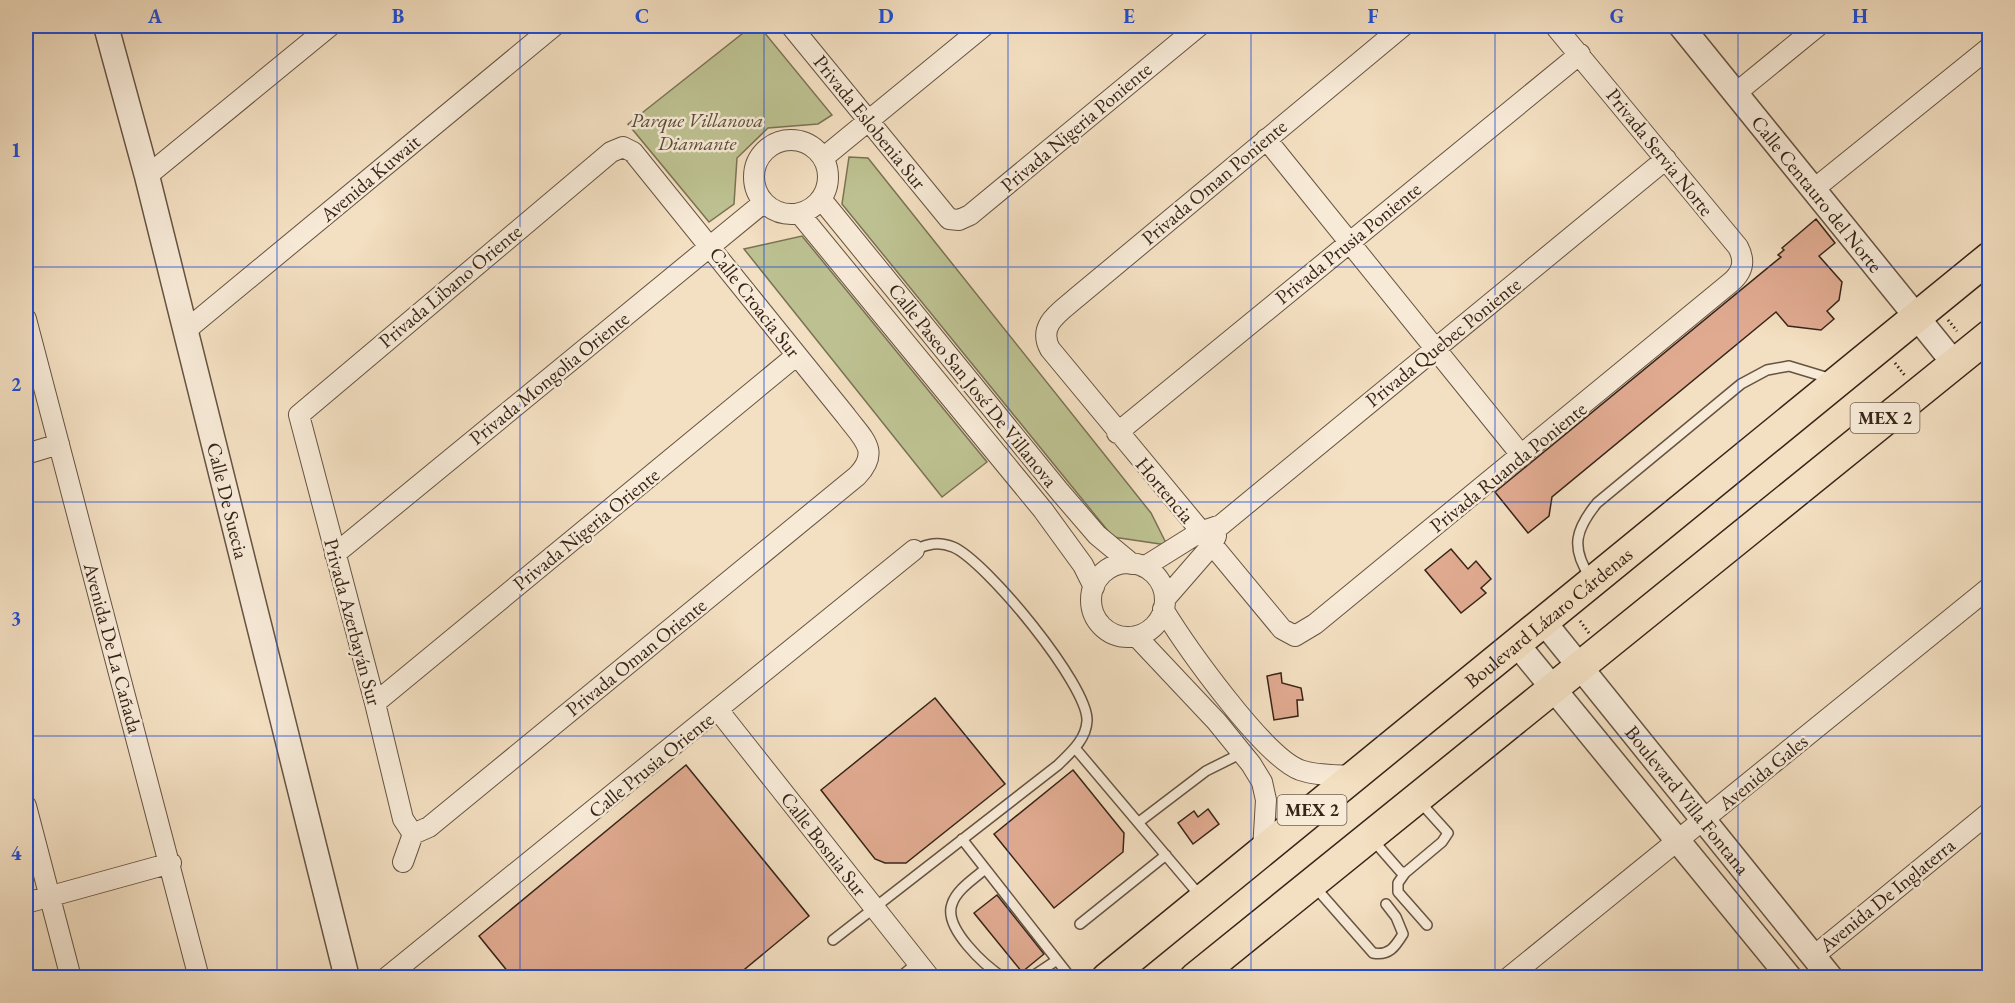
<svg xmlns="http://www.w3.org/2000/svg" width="2015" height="1003" viewBox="0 0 2015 1003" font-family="'EB Garamond',serif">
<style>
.green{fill:#bdc191;stroke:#7a7254;stroke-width:1.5}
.building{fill:#e0aa90;stroke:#372418;stroke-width:1.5}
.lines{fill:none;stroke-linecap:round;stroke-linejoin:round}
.service-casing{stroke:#665342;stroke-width:12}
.minor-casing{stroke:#665342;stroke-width:22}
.tertiary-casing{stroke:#665342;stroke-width:27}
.primary-casing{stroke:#372418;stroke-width:33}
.path{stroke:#372418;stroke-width:3;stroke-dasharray:1.5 3;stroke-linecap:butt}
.service{stroke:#f7ead7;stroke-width:9}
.minor{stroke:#f7ead7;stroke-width:20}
.tertiary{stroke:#f7ead7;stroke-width:24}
.primary{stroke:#f3dfc1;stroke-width:30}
.grid{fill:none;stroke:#1d4ed8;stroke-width:1.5;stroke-opacity:0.55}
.labels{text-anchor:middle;stroke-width:5;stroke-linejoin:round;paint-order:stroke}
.shield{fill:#f7ead7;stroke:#715f51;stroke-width:1.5}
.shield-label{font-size:18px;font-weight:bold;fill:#372418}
.park-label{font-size:20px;font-style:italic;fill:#584b36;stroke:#f7ead7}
.street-label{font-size:20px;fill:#372418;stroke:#f7ead7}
.neatline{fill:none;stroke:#1d4ed8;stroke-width:2}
.grid-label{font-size:20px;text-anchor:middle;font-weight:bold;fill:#1d4ed8}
</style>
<rect width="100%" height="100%" fill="#f3dfc1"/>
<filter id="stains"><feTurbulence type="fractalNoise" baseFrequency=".00333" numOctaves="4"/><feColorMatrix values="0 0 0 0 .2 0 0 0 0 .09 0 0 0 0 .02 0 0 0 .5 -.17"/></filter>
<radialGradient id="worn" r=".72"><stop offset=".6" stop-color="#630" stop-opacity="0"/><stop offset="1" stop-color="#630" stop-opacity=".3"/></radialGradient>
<!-- green -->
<path class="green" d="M752 26H759L832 115 818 124 768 128 737 158 734 204 709 222 628 124Z
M849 157 868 158 1151 513 1167 545 1113 537 842 204Z
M802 236 987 462 942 497 744 249Z"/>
<!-- building -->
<path class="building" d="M1816 219 1835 243 1819 256 1842 282 1839 300 1827 311 1834 319 1821 330 1788 326 1776 312 1552 497 1549 516 1528 533 1495 492 1781 257 1778 255 1784 250 1782 248Z
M1451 549 1468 569 1476 561 1491 579 1481 588 1486 593 1461 613 1425 570Z
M1281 673 1282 683 1301 688 1303 700H1297L1298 716 1274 720 1267 676Z
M935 698 1005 784 906 863H885L875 859 821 790Z
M686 765 809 916 734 978H513L479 936Z
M1073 770 1124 833 1123 852 1054 908 994 834Z
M1208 809 1219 824 1193 844 1178 823 1194 811 1198 817Z
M997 895 1044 954 1022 972 974 913Z"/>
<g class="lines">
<!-- service casing -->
<g class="service-casing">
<path id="service" d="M1590 577C1570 547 1576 529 1597 503L1741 384 1767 370 1789 366 1832 379
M1075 748 1201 897
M1139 822 1206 771 1242 753
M962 839 1071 978
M1372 839 1400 871 1405 873 1442 842 1448 833 1420 802
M985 869C974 879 957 889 952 904 943 928 985 966 1004 978
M1405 873 1398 883V892L1427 925
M1315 887 1373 953C1389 956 1395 947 1403 934L1396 917 1386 904
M1080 924 1166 855
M833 940 1058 765C1070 753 1086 740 1087 721 1089 686 985 560 953 547 938 541 928 544 914 550
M899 978 918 962
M1030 978 1057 960"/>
</g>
<!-- minor casing -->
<g class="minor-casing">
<path id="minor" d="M791 26 949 219 959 220 970 215 1199 26
M1403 26 1076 298C1060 312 1037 325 1050 349L1282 629 1295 636 1315 624 1730 283C1742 273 1746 262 1738 247L1555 26
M1736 93 1818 26
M1266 139 1522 456
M754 177a37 37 0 1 1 74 0a37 37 0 1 1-74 0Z
M623 147 633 152 846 416C863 439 881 451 857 476L429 827 413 834 403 819 375 703 299 415 611 152Z
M823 158 984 26
M147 176 330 26
M1814 189 1990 47
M821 199 1060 492 1097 535 1132 564
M799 213 1043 510 1083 565 1094 587
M26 319 199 978
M185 331 554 26
M1117 433 1580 54
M26 454 59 444
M335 554 763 203
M1091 600a37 37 0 1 1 74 0a37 37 0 1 1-74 0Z
M1144 567 1200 532 1221 525 1666 159
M1165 599 1212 545 1216 536
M1163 609C1185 645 1263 756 1300 770 1317 776 1337 775 1354 776
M1136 636 1217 722 1251 764 1262 782 1266 800 1263 850
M375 703 797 355
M718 710 930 978
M26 806 71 978
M403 862 413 834
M26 903 171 863
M1814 956 1990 812
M386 978 914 550
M1508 978 1990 587"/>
</g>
<!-- tertiary casing -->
<g class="tertiary-casing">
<g id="tertiary">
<path id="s1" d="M106 26 147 176 347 978"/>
<path id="s2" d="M1681 26 1954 363"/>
<path id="s3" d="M1543 621 1831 978"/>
<path d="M1516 643 1790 978"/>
</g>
</g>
<!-- primary casing -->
<g class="primary-casing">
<g id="primary">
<path id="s4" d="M1107 978 1990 257"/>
<path d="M1195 978 1990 335"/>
</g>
</g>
<!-- path -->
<path class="path" d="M1948 320 1957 331
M1895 363 1906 377
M1580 621 1589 633"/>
<!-- service -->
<use href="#service" class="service"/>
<!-- minor -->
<use href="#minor" class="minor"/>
<!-- tertiary -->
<use href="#tertiary" class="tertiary"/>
<!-- primary -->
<use href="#primary" class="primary"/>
</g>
<!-- grid -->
<path class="grid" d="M277 26V978M520 26V978M764 26V978M1008 26V978M1251 26V978M1495 26V978M1738 26V978M26 267H1990M26 502H1990M26 736H1990"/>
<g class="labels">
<!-- shield labels -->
<g class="shield">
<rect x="1850.5" y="403" width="69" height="30" rx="4.5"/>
<rect x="1277.5" y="795" width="69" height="30" rx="4.5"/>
</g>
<g class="shield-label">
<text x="1885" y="424">MEX 2</text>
<text x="1312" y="816">MEX 2</text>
</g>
<!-- park labels -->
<g class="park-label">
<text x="697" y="127">Parque Villanova<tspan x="697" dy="23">Diamante</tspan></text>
</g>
<!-- street labels -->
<g class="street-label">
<text transform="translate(870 122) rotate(51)" y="7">Privada Eslobenia Sur</text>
<text transform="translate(1076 127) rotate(-40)" y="7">Privada Nigeria Poniente</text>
<text transform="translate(1660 152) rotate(51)" y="7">Privada Servia Norte</text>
<text transform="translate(370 178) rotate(-40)" y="7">Avenida Kuwait</text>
<text transform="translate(1214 182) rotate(-40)" y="7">Privada Oman Poniente</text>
<text dy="7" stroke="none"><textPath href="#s2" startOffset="216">Calle Centauro del Norte</textPath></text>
<text transform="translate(1348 243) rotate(-39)" y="7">Privada Prusia Poniente</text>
<text transform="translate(450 286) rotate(-40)" y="7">Privada Libano Oriente</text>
<text transform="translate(755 302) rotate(52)" y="7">Calle Croacia Sur</text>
<text transform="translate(1443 342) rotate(-39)" y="7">Privada Quebec Poniente</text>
<text transform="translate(549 378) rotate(-39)" y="7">Privada Mongolia Oriente</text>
<text transform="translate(973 385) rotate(51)" y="7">Calle Paseo San José De Villanova</text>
<text transform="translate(1508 467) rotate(-39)" y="7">Privada Ruanda Poniente</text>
<text transform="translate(1165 490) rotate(50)" y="7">Hortencia</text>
<text dy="7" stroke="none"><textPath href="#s1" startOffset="490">Calle De Suecia</textPath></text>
<text transform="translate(586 529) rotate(-39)" y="7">Privada Nigeria Oriente</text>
<text dy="7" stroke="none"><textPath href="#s4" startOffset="570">Boulevard Lázaro Cárdenas</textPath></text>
<text transform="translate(353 622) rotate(75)" y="7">Privada Azerbayán Sur</text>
<text transform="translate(113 648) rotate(75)" y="7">Avenida De La Cañada</text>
<text transform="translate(636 657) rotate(-39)" y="7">Privada Oman Oriente</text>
<text transform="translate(651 765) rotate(-39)" y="7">Calle Prusia Oriente</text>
<text transform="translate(1763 772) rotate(-39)" y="7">Avenida Gales</text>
<text dy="7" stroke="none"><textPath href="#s3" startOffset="230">Boulevard Villa Fontana</textPath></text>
<text transform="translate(824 844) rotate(52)" y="7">Calle Bosnia Sur</text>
<text transform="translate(1887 895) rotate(-39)" y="7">Avenida De Inglaterra</text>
</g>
</g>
<!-- margin -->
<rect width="2015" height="1003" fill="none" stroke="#f3dfc1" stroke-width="66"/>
<rect x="33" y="33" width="1949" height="937" class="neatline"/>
<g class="grid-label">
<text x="155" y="23">A</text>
<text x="398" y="23">B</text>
<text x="642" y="23">C</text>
<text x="886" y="23">D</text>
<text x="1129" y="23">E</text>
<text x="1373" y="23">F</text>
<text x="1617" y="23">G</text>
<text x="1860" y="23">H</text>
<text x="16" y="157">1</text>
<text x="16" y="391">2</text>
<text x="16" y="625">3</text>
<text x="16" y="860">4</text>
</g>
<rect width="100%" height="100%" filter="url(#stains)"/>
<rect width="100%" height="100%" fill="url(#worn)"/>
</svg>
